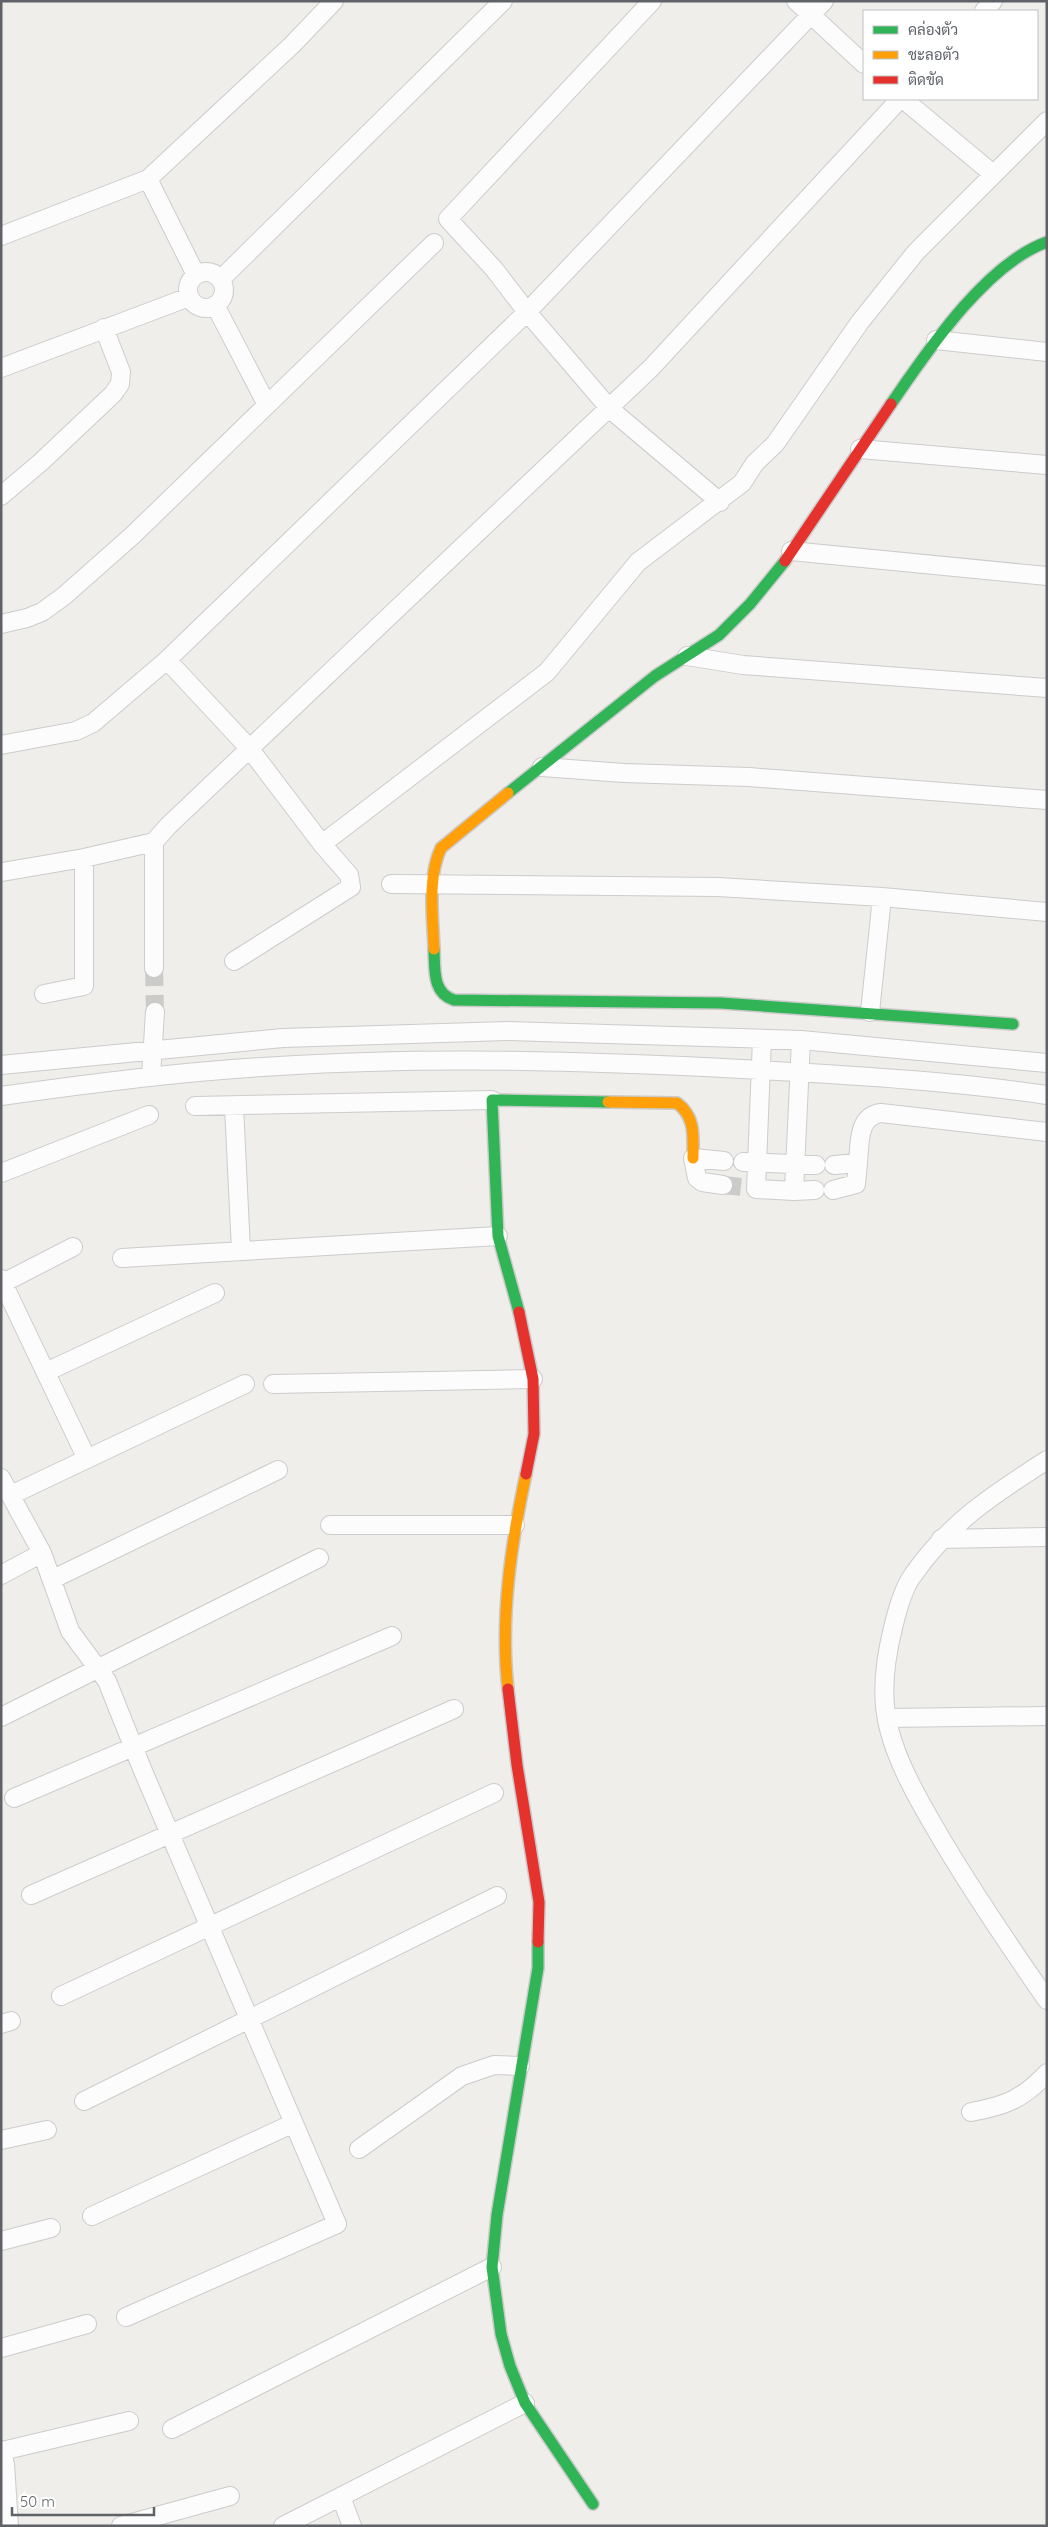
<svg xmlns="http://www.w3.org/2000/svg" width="1048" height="2527" viewBox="0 0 1048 2527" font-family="Quicksand,Sarabun,sans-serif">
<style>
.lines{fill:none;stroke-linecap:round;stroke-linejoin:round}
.street-tunnel{stroke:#cbcbca;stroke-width:18;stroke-dasharray:18 9;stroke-linecap:butt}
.street-casing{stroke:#cbcccc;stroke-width:20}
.fast-casing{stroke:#cacacb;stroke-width:14}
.slow-casing{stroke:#cacacb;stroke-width:14}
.jam-casing{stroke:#cacacb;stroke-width:14}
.street{stroke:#fdfcfc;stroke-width:18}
.fast{stroke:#30b455;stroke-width:11}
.slow{stroke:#ff9f0a;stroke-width:11}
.jam{stroke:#e5322d;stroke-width:11}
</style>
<rect width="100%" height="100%" fill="#efeeea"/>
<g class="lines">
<!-- street-tunnel -->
<path class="street-tunnel" d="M154 968 155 1012
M723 1185 742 1187"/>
<!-- street casing -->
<g class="street-casing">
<path id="street" d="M652 1 448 219 494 269 527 312 610 409 720 502
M796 1 864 64
M984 11 993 1
M903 99 993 174
M148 179 196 275
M1 236 148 179 292 45 334 1
M188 290a18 18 0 1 1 36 0a18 18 0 1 1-36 0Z
M221 279 503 1
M215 305 267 405
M936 340 1047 352
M1 368 189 297
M860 449 1047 465
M1 496 41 462 113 394 120 384 121 372 104 328
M791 551 1047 576
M1 624 27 618 42 612 64 596 133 535 434 243
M687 656 743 665 1047 688
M167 660 249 748 322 844 349 875 351 887 234 961
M1 745 76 731 93 723 167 660 527 312 824 1
M542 767 624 773 749 777 1047 800
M322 844 547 672 638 562 742 483 755 463 775 444 860 322 916 252 1047 121
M2 872 84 858 154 842
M391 884 718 887 882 897 1047 912
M154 968V842L168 826 651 368 900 99
M44 994 84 986V858
M870 1012 882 897
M762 1039 756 1189 794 1191 801 1040
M1 1065 283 1038 507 1031 801 1040 1047 1063
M151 1076 155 1012
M1 1096C94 1083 186 1071 279 1066 433 1056 588 1061 742 1069 844 1075 946 1080 1047 1095
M195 1106 492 1100
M234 1106 241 1251
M743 1162 816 1165
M858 1163C860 1144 857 1116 881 1113L1047 1132
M1 1173 149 1115
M723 1185 702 1182 697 1178 693 1158 724 1161
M833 1190 856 1184 858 1163 834 1165
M794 1191 815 1190
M122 1258 498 1236
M1 1279 87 1459
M3 1283 73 1247
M46 1372 215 1293
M273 1384 533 1379
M1047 1460C994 1494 950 1522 913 1575 903 1588 897 1611 893 1628 885 1660 880 1696 889 1729 898 1764 917 1797 935 1828 969 1887 1008 1944 1047 2000
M1 1478 42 1553 70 1631 107 1681 143 1771 337 2224 126 2317
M11 1495 245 1384
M330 1525H515
M941 1539 1047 1537
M1 1575 42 1553
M53 1579 278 1470
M1 1717 319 1558
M887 1718 1047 1716
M14 1798 392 1636
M31 1895 454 1709
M61 1996 494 1793
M1 2024 11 2021
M84 2101 497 1896
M971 2112C1005 2106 1023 2099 1047 2073
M1 2140 47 2130
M359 2149 462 2076 494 2065 520 2066
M92 2216 294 2123
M1 2241 51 2228
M1 2348 87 2324
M172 2429 492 2267
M1 2450 5 2464 9 2526
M2 2451 129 2421
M341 2497 352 2526
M121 2526 230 2496
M283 2526 525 2403"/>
</g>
<!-- fast casing -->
<g class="fast-casing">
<path id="fast" d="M891 404C927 352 985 264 1047 242
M508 793 655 676 719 635 750 604 785 561
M434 949C435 969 432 993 454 1000L721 1003 1013 1024
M519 1312 498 1236 492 1100 608 1102
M538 1942V1968L497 2215 492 2267 501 2334 510 2366 525 2403 593 2504"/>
</g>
<!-- slow casing -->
<g class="slow-casing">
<path id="slow" d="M434 949C433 918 427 877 441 848L508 793
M608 1102 677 1103C696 1117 693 1137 693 1158
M508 1689C500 1618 511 1544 526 1474"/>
</g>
<!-- jam casing -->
<g class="jam-casing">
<path id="jam" d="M785 561 891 404
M519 1312 533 1379 534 1434 526 1474
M508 1689 517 1765 539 1902 538 1942"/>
</g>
<!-- street -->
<use href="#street" class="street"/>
<!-- fast -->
<use href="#fast" class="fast"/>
<!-- slow -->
<use href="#slow" class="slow"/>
<!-- jam -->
<use href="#jam" class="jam"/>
</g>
<!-- border -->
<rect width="1048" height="2527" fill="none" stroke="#5f6368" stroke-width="5"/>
<!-- legend -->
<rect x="863" y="10" width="175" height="90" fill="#ffffff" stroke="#bfc1c3"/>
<rect x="873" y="26" width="25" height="8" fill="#30b455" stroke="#bfc1c3"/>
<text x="908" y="35" font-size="15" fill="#5f6368">คล่องตัว</text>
<rect x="873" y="51" width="25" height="8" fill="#ff9f0a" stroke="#bfc1c3"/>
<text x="908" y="60" font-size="15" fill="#5f6368">ชะลอตัว</text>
<rect x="873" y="76" width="25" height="8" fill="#e5322d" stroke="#bfc1c3"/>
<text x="908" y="85" font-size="15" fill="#5f6368">ติดขัด</text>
<!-- scale -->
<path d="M12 2507v8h142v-8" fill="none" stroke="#5f6368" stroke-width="2.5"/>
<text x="20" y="2507" font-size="15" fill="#5f6368" stroke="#ffffff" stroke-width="4" paint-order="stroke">50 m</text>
</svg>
